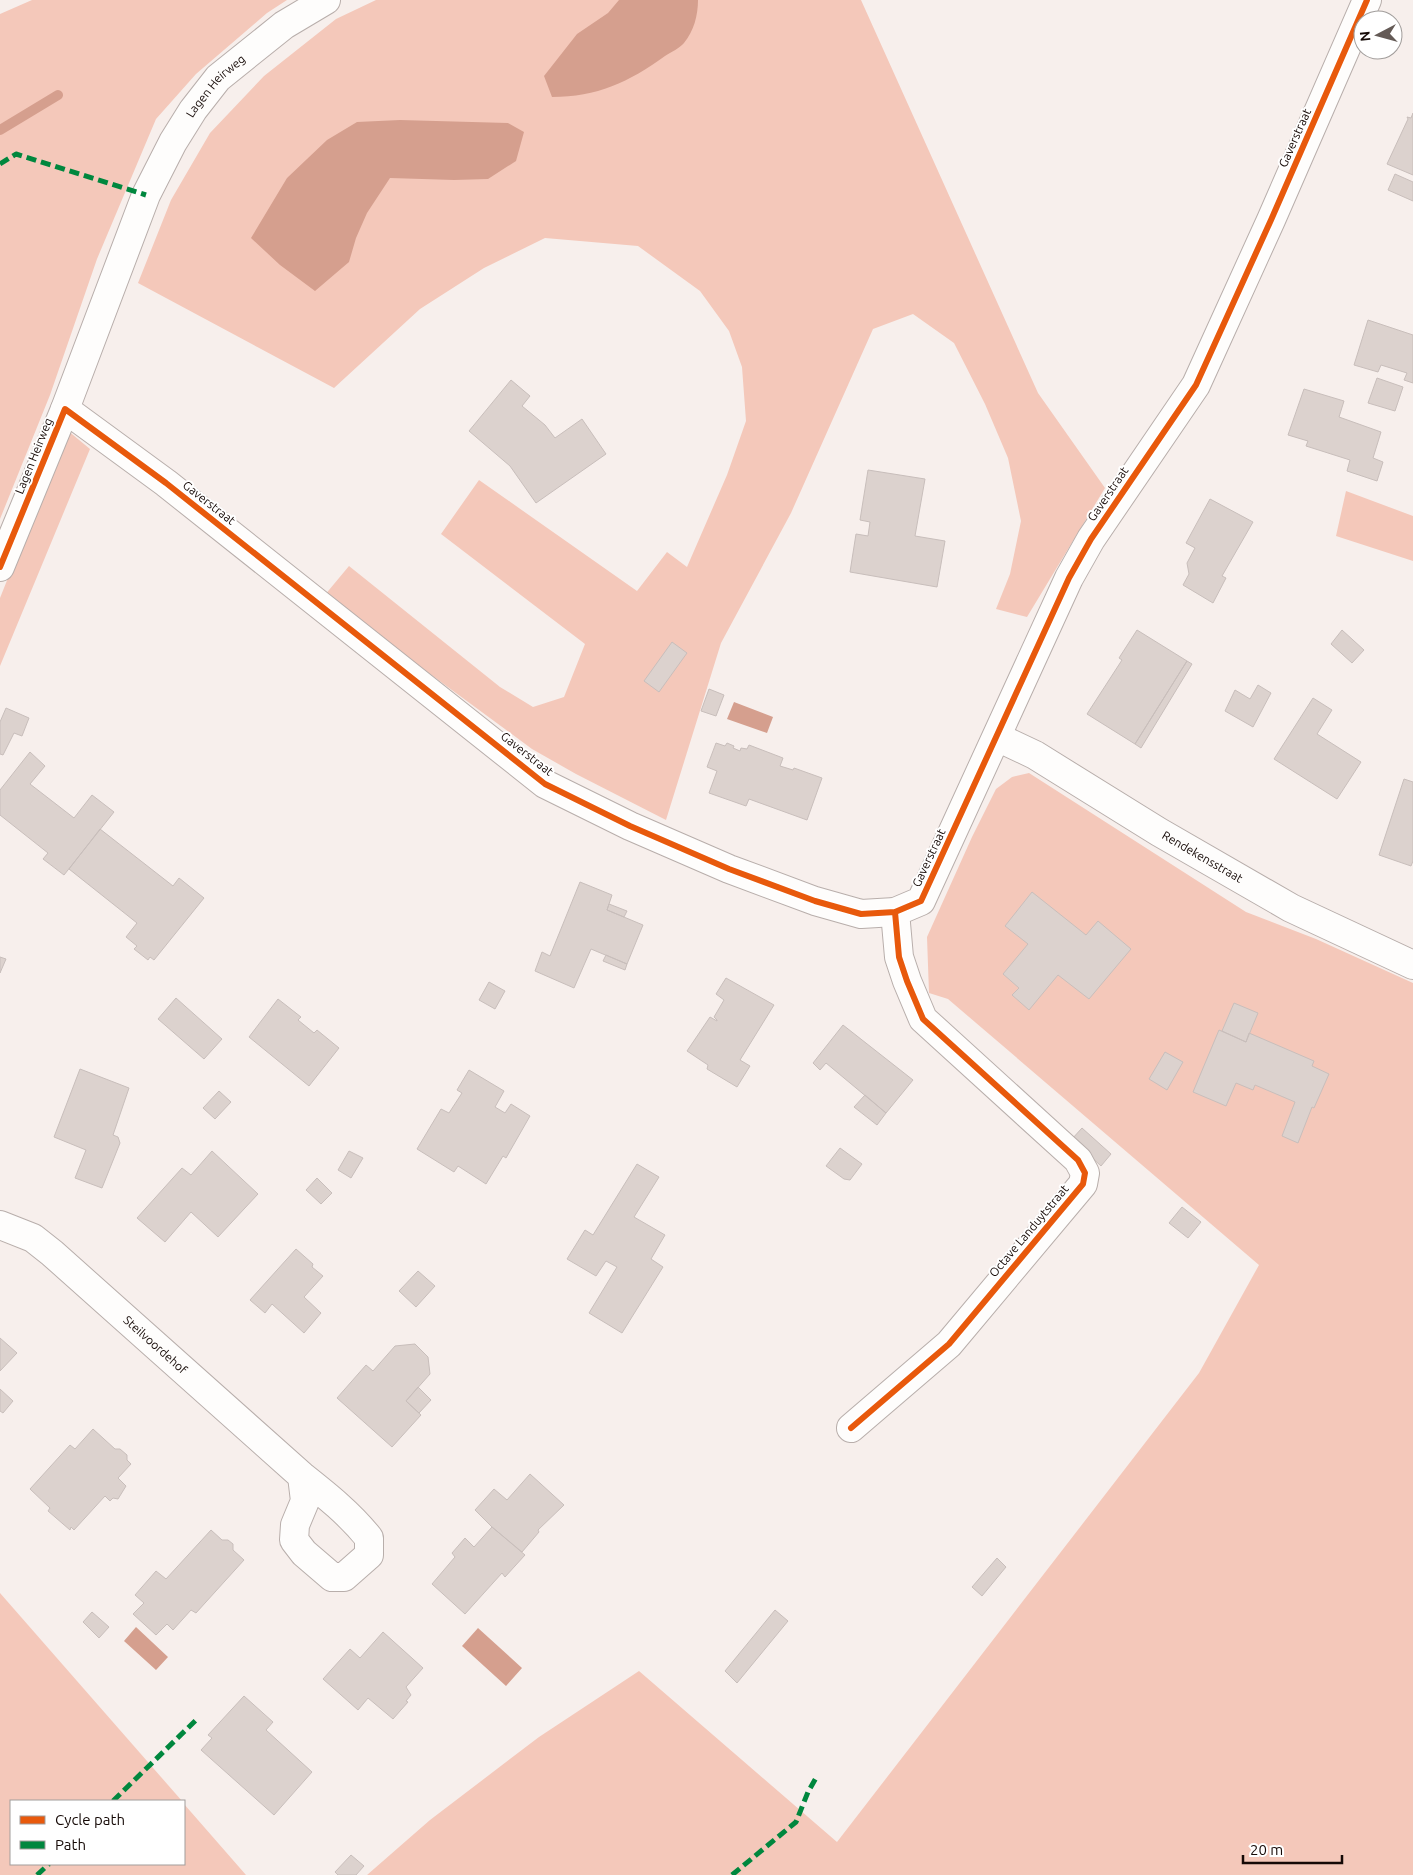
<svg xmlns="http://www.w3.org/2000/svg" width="1413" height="1875" viewBox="0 0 1413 1875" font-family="Ubuntu,sans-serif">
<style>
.green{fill:#f4c8ba}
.water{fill:#d59f8e}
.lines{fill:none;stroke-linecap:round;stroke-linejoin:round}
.stream{stroke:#d59f8e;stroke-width:10}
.building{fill:#dcd2ce;stroke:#c8bebb}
.street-casing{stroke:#b8aeab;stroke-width:30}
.street{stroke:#fefdfc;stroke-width:28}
.quiet{stroke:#00873e;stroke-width:5;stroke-dasharray:10 5;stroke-linecap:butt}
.cycleway-casing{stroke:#fff;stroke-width:9}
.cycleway{stroke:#e8590c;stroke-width:6}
.labels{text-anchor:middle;stroke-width:4;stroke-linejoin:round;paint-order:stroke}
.street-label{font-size:12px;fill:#150906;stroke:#fff}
</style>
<rect width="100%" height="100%" fill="#f7efec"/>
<!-- green -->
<path class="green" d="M32 0H287L267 13 196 74 156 119 97 259 50 395 0 519V14Z
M376 0H861L1038 393 1105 488 1027 617 996 609 1010 574 1021 521 1008 458 985 404 954 343 913 314 873 329 791 513 721 643 666 820 576 774 532 749 324 596 349 566 500 687 533 707 564 697 585 644 441 534 479 480 637 591 667 552 687 567 727 475 746 421 742 367 729 331 700 291 638 246 545 238 484 268 420 309 334 388 138 283 171 200 210 133 264 76 336 19Z
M67 430 90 449 0 666V598Z
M1346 491 1413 516V561L1336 536Z
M1029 773 1246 912 1316 939 1413 983V1875H367L430 1820 539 1737 639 1671 837 1842 1199 1373 1259 1265 948 999 929 993 927 937 972 837 996 789 1012 777Z
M0 1593 182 1801H11V1864H184V1804L246 1875H0Z"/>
<!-- water -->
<path class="water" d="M619 0H698C698 15 694 31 684 43 680 48 671 52 665 56 629 82 597 97 552 97L544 76 577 34 608 13Z
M400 120 508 123 524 132 516 161 488 179 454 180 390 178 367 213 356 238 349 262 315 291 280 265 251 238 287 178 327 140 357 122Z
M734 702 773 717 767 733 727 719Z
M136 1627 168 1657 156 1670 124 1641Z
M478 1628 522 1668 506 1686 462 1646Z"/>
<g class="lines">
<!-- stream -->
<path class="stream" d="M0 130 58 95"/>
</g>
<!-- building -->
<path class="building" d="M1413 113V175L1387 164 1408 119 1407 117 1411 118Z
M1395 174 1413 182V201L1388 190Z
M1368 320 1413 335V383L1404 380 1407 373 1381 365 1378 372 1354 365Z
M1377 378 1403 387 1395 411 1368 403Z
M511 380 530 396 522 406 545 425 555 438 582 419 606 454 536 503 510 466 469 431Z
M1304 389 1344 401 1339 417 1381 432 1373 458 1383 462 1377 481 1347 471 1350 460 1306 446 1308 441 1288 435Z
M868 470 925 479 915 536 945 541 937 587 850 572 856 534 868 536 870 522 860 520Z
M1210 499 1253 522 1222 576 1226 578 1213 603 1183 585 1189 574 1187 563 1195 548 1186 543Z
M1137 630 1187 661 1135 744 1087 714 1122 660 1119 658Z
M1342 630 1364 650 1352 663 1331 644Z
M672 642 687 653 659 692 644 681Z
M1187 661 1192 664 1141 748 1135 744Z
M1258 685 1271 693 1253 727 1225 711 1235 690 1250 699Z
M709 689 724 695 716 716 701 711Z
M1313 698 1332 710 1317 734 1361 762 1337 799 1274 759Z
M6 708 29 718 22 736 14 733 3 755 0 754V722Z
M716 743 725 746 727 743 734 746 733 748 740 751 741 748 747 749 749 745 783 758 780 766 793 770 794 768 822 778 807 820 749 799 746 806 709 793 717 771 707 767Z
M30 752 45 766 30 784 74 818 92 795 114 812 64 875 43 859 48 853 0 815V790Z
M1404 779 1413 782V861L1411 866 1379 855Z
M100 829 173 886 179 878 204 898 154 960 150 957 148 960 134 949 137 946 126 937 137 923 69 869Z
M580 882 612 895 607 910 643 925 627 964 591 949 574 988 535 971 542 952 550 956Z
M1032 892 1086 935 1098 921 1131 949 1089 999 1058 975 1029 1010 1012 995 1019 988 1003 974 1028 944 1005 926Z
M609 904 627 911 624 917 607 910Z
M606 955 627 964 625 970 603 961Z
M0 957 6 959 0 973Z
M726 978 774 1005 740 1060 750 1066 737 1087 707 1069 708 1065 687 1051 710 1017 717 1021V1020L714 1017 724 1000 716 994Z
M489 982 505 991 495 1009 479 1000Z
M176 998 222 1039 204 1059 158 1019Z
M278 999 301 1017 298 1020 314 1033 317 1030 339 1048 309 1086 249 1037Z
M1234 1003 1258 1013 1246 1042 1222 1031Z
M843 1025 913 1080 886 1113 826 1063 820 1070 813 1063Z
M1219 1030 1246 1042 1249 1033 1314 1061 1312 1066 1329 1074 1314 1108 1312 1107 1298 1143 1282 1136 1295 1102 1255 1085 1253 1090 1236 1083 1226 1106 1193 1092Z
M1165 1052 1183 1062 1167 1090 1149 1079Z
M80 1069 129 1088 113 1135 118 1137 120 1143 102 1188 75 1178 86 1150 54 1137Z
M469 1070 504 1091 495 1107 505 1113 511 1104 530 1116 506 1158 503 1156 486 1184 458 1166 454 1172 417 1149 441 1109 449 1113 462 1093 457 1090Z
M219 1091 231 1102 215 1119 203 1108Z
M865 1095 886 1113 877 1125 854 1107Z
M1082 1128 1111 1154 1101 1166 1072 1139Z
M840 1148 862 1164 850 1180 844 1179 826 1166Z
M212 1151 258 1194 218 1237 191 1212 165 1242 137 1218 182 1168 191 1175Z
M349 1151 363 1158 351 1178 338 1170Z
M637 1164 659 1177 634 1217 665 1235 651 1259 663 1267 622 1333 589 1313 617 1267 606 1261 596 1276 567 1259 585 1230 593 1235Z
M317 1178 332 1193 321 1204 306 1190Z
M1182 1207 1201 1222 1188 1238 1169 1223Z
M296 1249 313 1264 312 1267 323 1276 304 1297 321 1313 304 1333 272 1304 265 1313 250 1300Z
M418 1271 435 1286 416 1307 399 1291Z
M0 1338 17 1353 0 1371Z
M415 1344 428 1357 430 1374 406 1401 421 1415 392 1447 337 1398 366 1365 373 1371 395 1346Z
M418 1387 431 1400 419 1413 406 1401Z
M0 1389 13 1401 3 1413 0 1411Z
M93 1429 115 1449H120L127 1455V1460L131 1464 118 1478 126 1486 118 1499 113 1498 110 1501 105 1496 74 1530 71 1527 70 1530 48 1511 50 1508 30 1489 70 1445 75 1449Z
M530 1474 564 1505 538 1530 539 1532 522 1552 492 1527 475 1510 494 1489 507 1500Z
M492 1527 525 1555 505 1577 502 1573 465 1614 432 1584 455 1557 452 1553 465 1538 474 1547Z
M211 1530 222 1540H228L233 1544V1550L244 1560 196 1613 191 1610 173 1630 167 1624 156 1635 133 1614 144 1603 135 1595 156 1571 166 1579Z
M997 1558 1006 1567 982 1596 972 1587Z
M775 1610 788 1621 737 1683 725 1671Z
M92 1612 109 1627 99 1638 83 1622Z
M383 1632 423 1668 406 1687 411 1695 406 1701 408 1702 393 1719 368 1698 358 1710 323 1679 350 1649 360 1658Z
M244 1696 273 1722 266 1730 312 1772 274 1815 201 1750 212 1738 208 1735Z
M351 1855 364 1866 356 1875H338L335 1872Z"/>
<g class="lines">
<!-- street casing -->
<g class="street-casing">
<g id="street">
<path d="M65 409 166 483 545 784 630 826 729 869 815 901 861 914 895 912 921 901 1069 578 1091 539 1196 385 1271 220 1367 0"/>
<path id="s1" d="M0 567 65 409 146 195 173 142 193 110 218 78 284 25 326 0"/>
<path id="s2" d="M997 737 1035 755 1159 832 1291 908 1413 965"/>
<path id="s3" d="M0 1225 33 1238 52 1253 302 1476C326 1495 350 1514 369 1538V1555L344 1577H332L304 1553 294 1540 295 1525 305 1501 302 1476"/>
<path d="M851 1428 949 1344 1083 1184 1085 1173 1078 1160 923 1019 907 981 899 957 895 912"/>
</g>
</g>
<!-- street -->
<use href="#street" class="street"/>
<!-- quiet -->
<path class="quiet" d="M0 164 16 154 146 195
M113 1801 196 1720
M37 1875 49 1864
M732 1875 796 1822 808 1792 816 1778"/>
<!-- cycleway casing -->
<g class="cycleway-casing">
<path id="cycleway" d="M0 567 65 409 166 483 545 784 630 826 729 869 815 901 861 914 895 912 921 901 1069 578 1091 539 1196 385 1271 220 1367 0
M851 1428 949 1344 1083 1184 1085 1173 1078 1160 923 1019 907 981 899 957 895 912"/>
</g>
<!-- cycleway -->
<use href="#cycleway" class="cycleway"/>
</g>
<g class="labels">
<!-- street labels -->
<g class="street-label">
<text dy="4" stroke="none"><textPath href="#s1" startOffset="530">Lagen Heirweg</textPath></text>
<text transform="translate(1295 138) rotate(-66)" y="4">Gaverstraat</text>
<text transform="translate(34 456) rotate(-68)" y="4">Lagen Heirweg</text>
<text transform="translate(1108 494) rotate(-56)" y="4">Gaverstraat</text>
<text transform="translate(209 503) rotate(38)" y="4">Gaverstraat</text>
<text transform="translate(527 754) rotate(38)" y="4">Gaverstraat</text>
<text dy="4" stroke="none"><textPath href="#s2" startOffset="238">Rendekensstraat</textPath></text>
<text transform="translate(929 858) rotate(-65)" y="4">Gaverstraat</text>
<text transform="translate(1029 1231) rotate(-50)" y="4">Octave Landuytstraat</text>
<text dy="4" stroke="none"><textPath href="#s3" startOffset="198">Steilvoordehof</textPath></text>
</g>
</g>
<!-- legend -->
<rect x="10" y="1800" width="175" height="65" fill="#ffffff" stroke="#a19d9b"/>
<rect x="20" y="1816" width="25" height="8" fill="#e8590c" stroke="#a19d9b"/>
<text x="55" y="1825" font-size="15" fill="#150906">Cycle path</text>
<rect x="20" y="1841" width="25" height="8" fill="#00873e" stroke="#a19d9b"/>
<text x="55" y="1850" font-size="15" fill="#150906">Path</text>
<!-- north arrow -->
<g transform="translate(1378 35) rotate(264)"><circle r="24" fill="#ffffff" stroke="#a19d9b"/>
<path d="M0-4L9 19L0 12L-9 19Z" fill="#645a56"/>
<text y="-8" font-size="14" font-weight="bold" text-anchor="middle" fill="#150906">N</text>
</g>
<!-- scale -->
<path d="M1243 1855v8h99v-8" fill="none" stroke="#150906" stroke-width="2.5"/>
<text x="1250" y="1855" font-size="15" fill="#150906" stroke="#ffffff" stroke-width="4" paint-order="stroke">20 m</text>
</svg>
